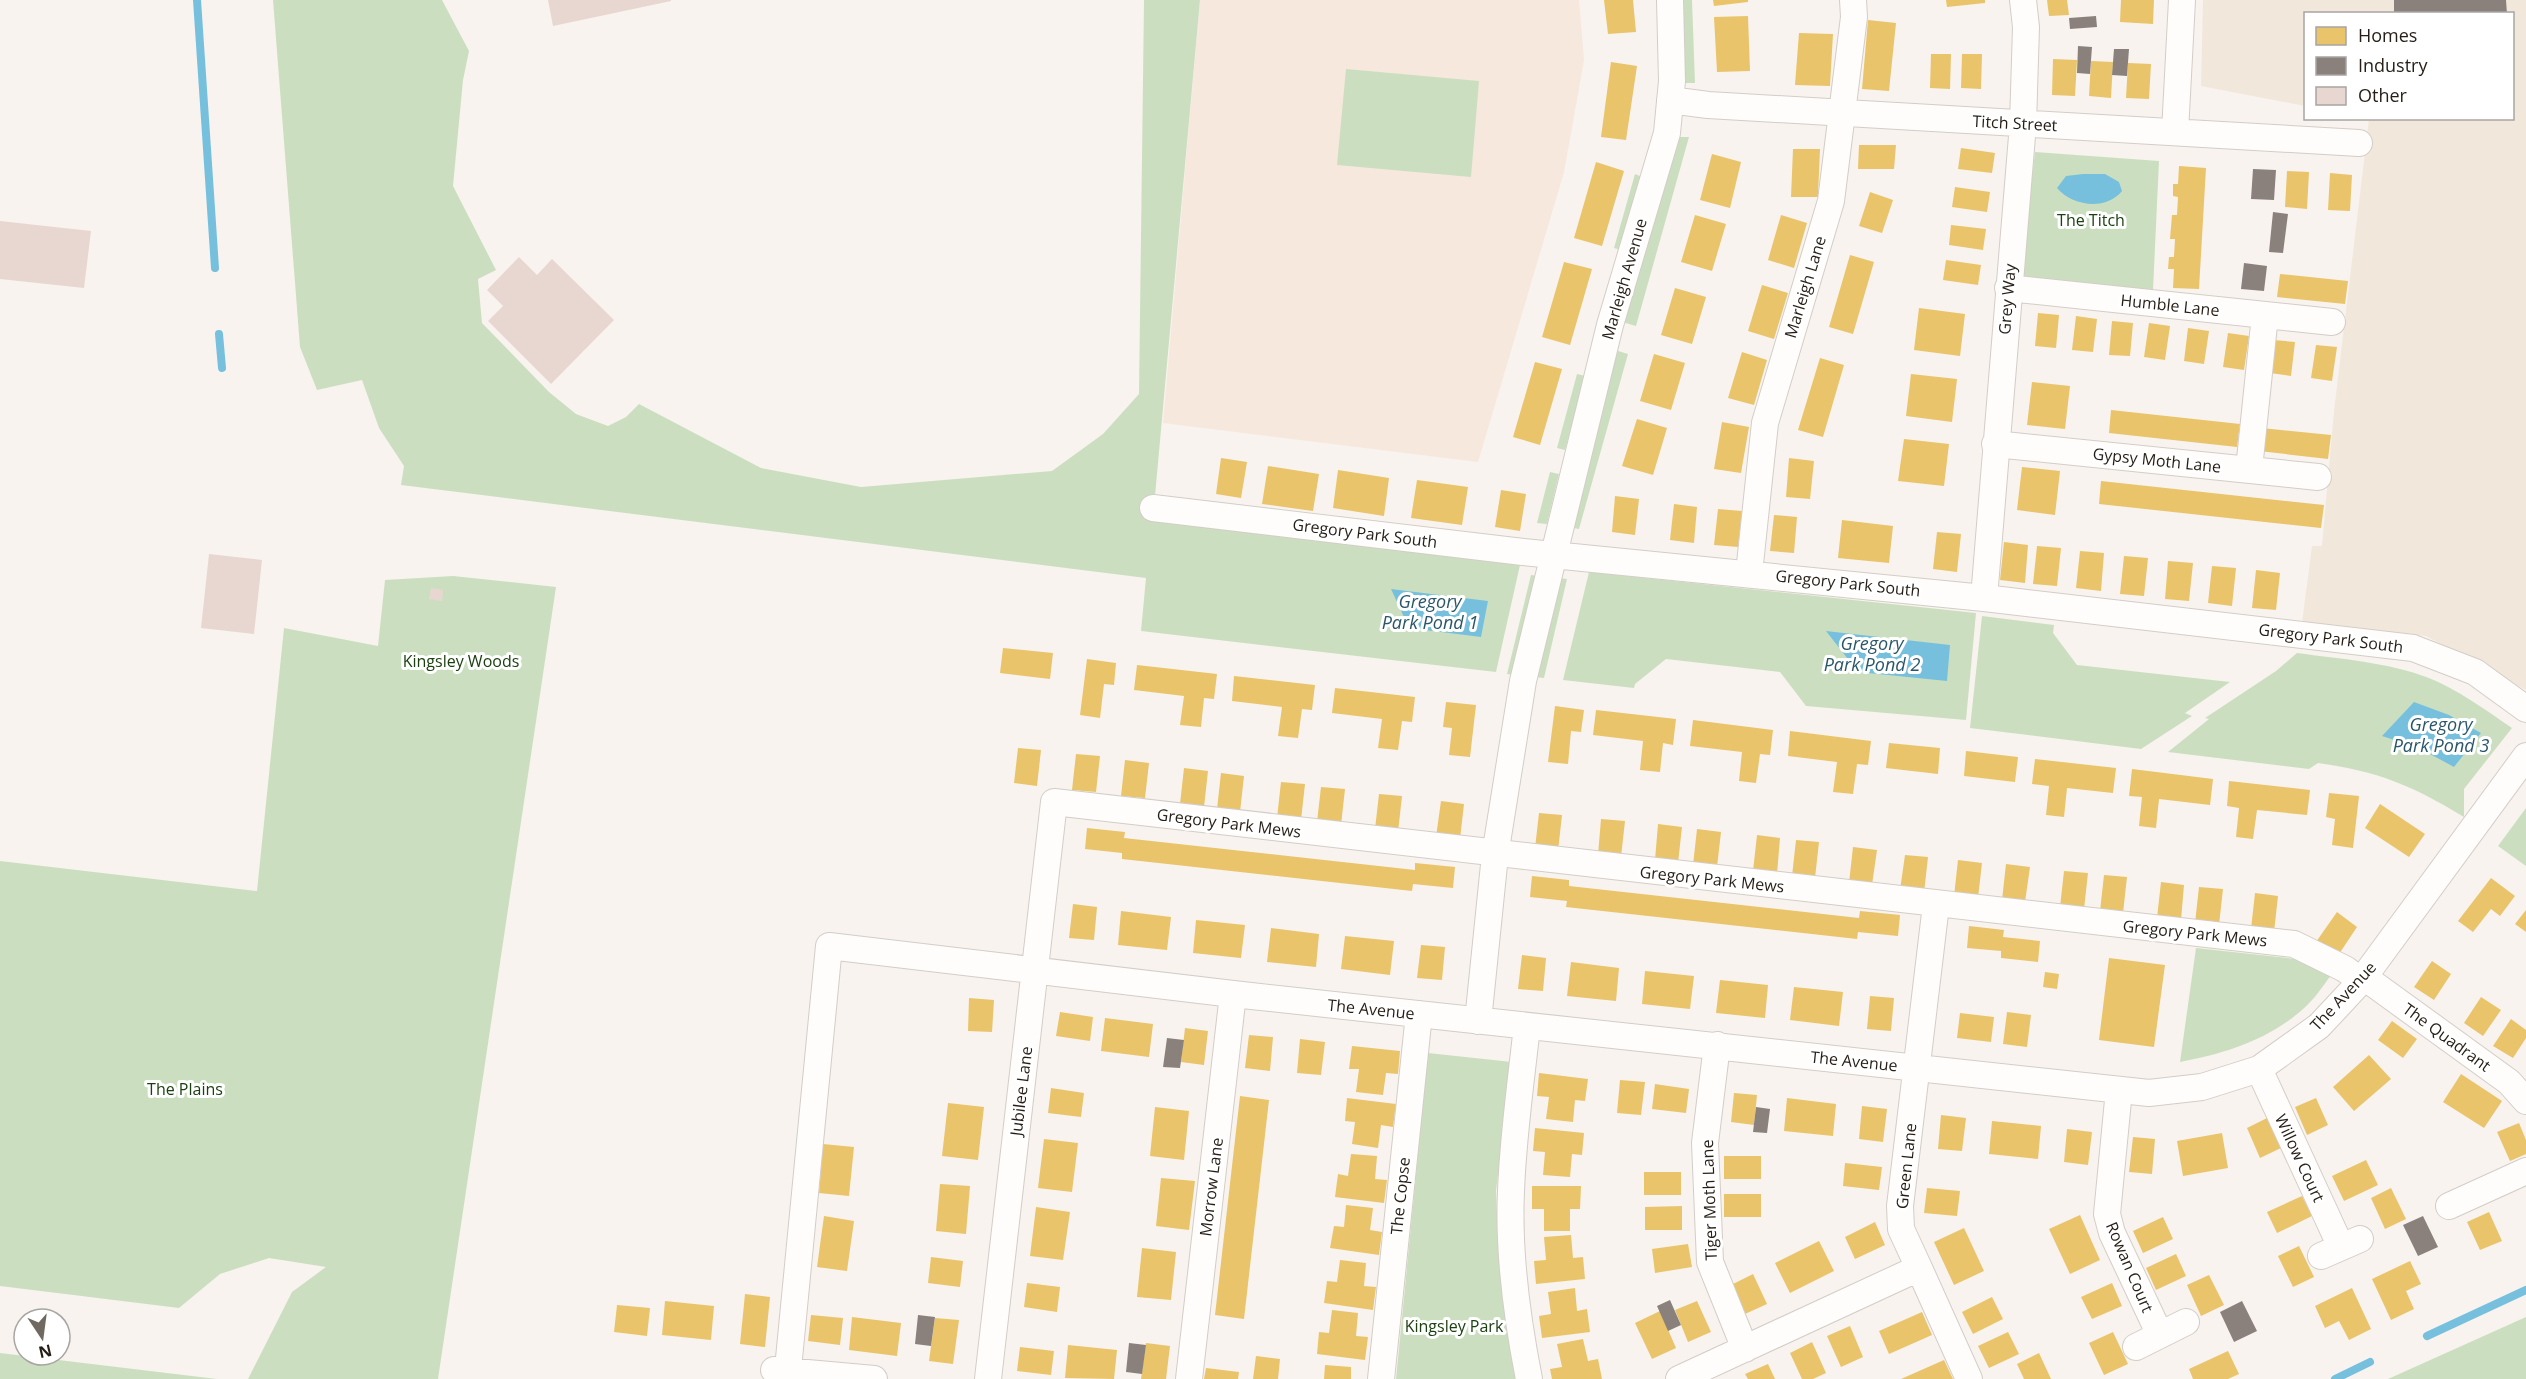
<svg xmlns="http://www.w3.org/2000/svg" width="2526" height="1379" viewBox="0 0 2526 1379" font-family="'Open Sans',sans-serif">
<style>
.built{fill:#f2e7db}
.education{fill:#f6e8dd}
.green{fill:#cbdfc0}
.water{fill:#76c0de}
.homes{fill:#e9c46a}
.industry{fill:#8a817c}
.lines{fill:none;stroke-linecap:round;stroke-linejoin:round}
.stream{stroke:#76c0de;stroke-width:8}
.building{fill:#e8d7d1}
.street-casing{stroke:#d3cdc7;stroke-width:28}
.street{stroke:#fefdfc;stroke-width:26}
.labels{text-anchor:middle;stroke-width:6;stroke-linejoin:round;paint-order:stroke}
.street-label{font-size:16px;fill:#261e16;stroke:#fff}
.park-label{font-size:16px;fill:#1c4110;stroke:#fff}
.water-label{font-size:18px;font-style:italic;fill:#2a566a;stroke:#fff}
</style>
<rect width="100%" height="100%" fill="#f8f3ee"/>
<!-- built -->
<path class="built" d="M2203 0H2526V690L2426 636 2302 623 2312 546H2322L2334 411 2369 119 2512 118V14H2306L2305 106 2201 86Z"/>
<!-- education -->
<path class="education" d="M1200 0H1579L1584 60 1564 172 1478 462 1163 423Z"/>
<!-- green -->
<path class="green" d="M273 0H442L469 51 463 80 453 186 496 270 478 279 482 323 549 392 576 414 608 426 626 417 639 404 761 468 861 487 1052 471 1103 434 1139 394 1144 0H1200L1153 518 1520 565 1496 672 1141 631 1146 578 401 485 404 466 379 428 362 380 317 390 300 347Z
M1682 0H1692L1695 83H1684Z
M1346 69 1479 81 1471 177 1337 165Z
M1675 137H1689L1636 326 1622 322Z
M2035 152 2159 161 2153 290 2021 276Z
M1635 174 1642 177 1621 250 1614 248Z
M1615 350 1628 354 1579 529 1568 527Z
M1577 374 1585 376 1565 450 1557 448Z
M1550 472 1559 474 1547 524 1537 523Z
M1589 572 1976 613 1966 720 1806 706 1780 672 1666 659 1635 684 1634 688 1563 680Z
M1531 575 1538 576 1514 675 1507 674Z
M453 576 556 587 438 1379H248L292 1292 326 1267 269 1258 220 1274 179 1308 0 1286V861L257 891 284 628 378 646 385 580Z
M1559 578 1567 579 1544 678 1526 676Z
M1982 616 2054 625 2053 633 2077 665 2230 682 2185 713 2192 716 2141 749 1970 728Z
M2297 653C2341 659 2387 662 2429 678 2458 690 2486 710 2512 728L2464 789V817C2411 785 2380 772 2318 763L2309 769 2168 752 2209 719 2205 718 2276 671Z
M2526 808V866L2498 846Z
M2196 948 2296 959 2332 974C2323 986 2314 1000 2302 1010 2268 1040 2224 1054 2180 1062Z
M1428 1053 1512 1062 1496 1191 1499 1260 1517 1379H1396Z
M2526 1317V1379H2388Z
M0 1353 217 1379H0Z"/>
<!-- water -->
<path class="water" d="M2083 174H2105L2119 182 2122 191C2106 211 2072 206 2057 188L2066 176Z
M1391 589 1488 601 1481 637 1409 628Z
M1826 631 1950 645 1947 681 1858 672Z
M2414 702 2449 715 2481 733 2454 767 2419 748 2382 736Z"/>
<!-- homes -->
<path class="homes" d="M1604 0H1633L1636 32 1608 34Z
M1713 0H1748V2L1714 6Z
M1946 0H1985V3L1947 7Z
M2047 0H2067L2069 15 2049 16Z
M2121 0H2154L2153 24 2120 22Z
M1748 16 1750 71 1717 72 1714 17Z
M1868 20 1896 23 1889 91 1862 89Z
M1799 33 1833 34 1830 86 1795 85Z
M1931 54H1951L1950 89 1930 88Z
M1962 54H1982L1981 89 1961 88Z
M2053 59 2077 60 2075 96 2052 95Z
M2091 61 2113 62 2111 98 2089 96Z
M1611 62 1637 66 1626 140 1601 137Z
M2128 63 2151 64 2149 99 2126 98Z
M1859 145H1896L1894 169H1858Z
M1961 148 1995 153 1992 173 1958 169Z
M1793 149H1820L1818 197H1791Z
M1712 154 1741 162 1730 208 1700 200Z
M1596 162 1624 171 1602 246 1574 238Z
M2179 166 2206 168 2199 289 2173 288 2174 269H2168L2169 257H2174L2175 239H2170L2172 215H2177L2178 197 2173 196V184H2178Z
M2287 171 2309 172 2307 209 2285 207Z
M2330 173 2352 175 2350 211 2328 210Z
M1955 187 1990 192 1987 212 1952 207Z
M1870 192 1893 200 1882 233 1859 226Z
M1695 215 1726 224 1712 271 1681 262Z
M1781 215 1807 223 1794 268 1768 260Z
M1951 225 1986 229 1983 250 1949 245Z
M1850 255 1874 262 1853 334 1829 327Z
M1946 260 1981 265 1978 285 1943 280Z
M1564 262 1592 269 1570 345 1542 337Z
M2280 274 2348 281 2345 304 2277 297Z
M1762 285 1788 293 1774 339 1748 331Z
M1675 288 1706 297 1692 344 1661 335Z
M1919 308 1965 314 1960 356 1914 350Z
M2038 313 2059 315 2056 348 2035 346Z
M2076 316 2097 319 2093 352 2072 350Z
M2112 321 2133 323 2130 356 2109 355Z
M2149 323 2170 326 2165 360 2144 357Z
M2188 328 2209 331 2204 364 2184 361Z
M2228 333 2249 336 2244 370 2223 367Z
M2274 340 2295 342 2291 376 2270 373Z
M2316 345 2337 347 2332 381 2311 378Z
M1742 352 1767 360 1754 405 1728 398Z
M1654 354 1685 363 1671 410 1640 401Z
M1820 358 1844 365 1823 437 1798 430Z
M1535 362 1562 369 1540 445 1513 437Z
M1911 374 1957 379 1952 422 1906 416Z
M2032 382 2070 386 2065 429 2027 425Z
M2111 410 2240 424 2237 447 2109 433Z
M1637 419 1667 428 1653 475 1622 466Z
M1722 422 1749 427 1741 473 1714 469Z
M2262 428 2331 435 2328 459 2259 451Z
M1904 439 1949 444 1944 486 1898 481Z
M1221 458 1247 462 1241 498 1216 494Z
M1789 458 1814 461 1810 499 1786 497Z
M1268 466 1319 474 1313 511 1262 504Z
M2022 467 2060 471 2055 515 2017 510Z
M1338 470 1389 478 1384 516 1333 508Z
M1417 480 1468 487 1462 525 1411 518Z
M2101 481 2324 505 2321 528 2099 504Z
M1501 490 1526 494 1520 531 1495 527Z
M1615 496 1639 499 1635 535 1612 532Z
M1674 504 1697 507 1694 543 1670 540Z
M1718 509 1742 511 1738 547 1714 545Z
M1774 515 1797 517 1794 553 1770 551Z
M1842 520 1893 526 1889 563 1838 558Z
M1937 532 1961 534 1957 572 1933 569Z
M2004 542 2028 545 2025 583 2000 580Z
M2037 546 2061 548 2057 586 2033 584Z
M2080 551 2104 553 2101 591 2076 588Z
M2124 556 2148 558 2144 596 2120 594Z
M2168 561 2193 563 2189 601 2165 599Z
M2212 566 2236 568 2232 606 2208 603Z
M2256 570 2280 573 2276 610 2252 608Z
M1003 648 1053 653 1050 679 1000 673Z
M1087 659 1116 663 1114 685 1104 684 1100 718 1080 715Z
M1137 665 1217 674 1214 699 1204 698 1201 727 1180 725 1184 696 1134 690Z
M1234 676 1315 685 1312 710 1302 709 1298 738 1278 736 1282 707 1232 701Z
M1335 688 1415 697 1412 722 1402 721 1398 750 1378 748 1382 719 1332 713Z
M1446 702 1476 705 1470 757 1449 755 1452 728 1443 727Z
M1555 706 1584 710 1581 732 1571 731 1568 764 1548 762Z
M1596 710 1676 719 1673 745 1663 743 1660 772 1640 770 1643 741 1593 735Z
M1693 720 1773 730 1770 755 1760 754 1756 783 1739 781 1742 752 1690 746Z
M1790 731 1871 741 1868 765 1857 764 1853 794 1833 792 1837 762 1788 756Z
M1889 743 1940 748 1938 774 1886 768Z
M1018 748 1041 750 1037 786 1014 783Z
M1966 751 2018 757 2015 782 1964 776Z
M1076 754 1100 756 1096 792 1072 790Z
M2035 759 2116 768 2113 793 2067 788 2064 817 2046 815 2049 786 2032 784Z
M1125 760 1149 763 1145 798 1121 796Z
M1184 768 1208 771 1204 807 1180 804Z
M2132 769 2213 779 2210 805 2159 799 2156 828 2139 826 2142 797 2129 796Z
M1221 773 1244 776 1240 812 1217 809Z
M2229 781 2310 790 2307 815 2257 810 2253 839 2236 837 2239 808 2227 806Z
M1281 782 1305 784 1301 820 1277 818Z
M1321 787 1345 789 1341 825 1317 822Z
M2329 793 2359 796 2353 848 2332 845 2335 819 2326 817Z
M1379 794 1402 796 1398 832 1375 829Z
M1441 801 1464 804 1460 839 1436 837Z
M2380 804 2425 834 2409 857 2365 828Z
M1539 813 1562 815 1558 851 1535 848Z
M1601 819 1625 821 1621 857 1598 855Z
M1658 824 1682 827 1678 863 1655 860Z
M1087 828 1125 832 1124 838 1415 870V863L1455 867 1453 888 1413 884 1412 891 1122 859V853L1085 849Z
M1697 829 1721 832 1717 867 1693 865Z
M1757 835 1780 838 1777 874 1753 871Z
M1796 840 1819 842 1815 878 1792 876Z
M1853 847 1877 850 1872 885 1849 883Z
M1905 855 1928 857 1924 893 1900 890Z
M1958 860 1982 863 1978 898 1954 896Z
M2006 864 2030 867 2025 902 2002 900Z
M2064 871 2088 873 2084 909 2060 907Z
M2104 875 2127 877 2123 913 2100 911Z
M1532 876 1569 880V886L1859 918 1860 911 1900 915 1898 936 1858 932 1857 939 1566 907 1567 901 1530 897Z
M2491 878 2515 896 2500 916 2491 909 2473 932 2458 921Z
M2161 882 2184 885 2181 920 2157 918Z
M2199 887 2223 889 2219 925 2195 923Z
M2255 893 2278 896 2274 932 2251 929Z
M1073 904 1097 907 1094 940 1069 938Z
M2526 910V932L2515 924Z
M1121 911 1171 917 1167 950 1118 945Z
M2337 912 2357 927 2337 957 2316 942Z
M1196 920 1245 925 1241 958 1193 953Z
M1969 926 2004 930 2003 937 2040 941 2038 962 2001 958V951L1967 948Z
M1271 928 1319 934 1316 967 1267 962Z
M1345 936 1394 941 1390 975 1341 969Z
M1421 945 1445 947 1442 980 1417 978Z
M1522 955 1546 958 1543 991 1518 989Z
M2109 958 2165 965 2154 1047 2099 1040Z
M2432 961 2451 974 2434 1000 2414 987Z
M1571 962 1619 968 1616 1001 1567 996Z
M1645 971 1694 976 1690 1009 1642 1004Z
M2045 972 2059 974 2057 989 2043 987Z
M1720 980 1768 985 1765 1018 1716 1013Z
M1794 987 1843 992 1839 1026 1790 1020Z
M1870 996 1894 998 1891 1031 1867 1029Z
M2481 997 2501 1010 2483 1036 2464 1023Z
M969 998 994 1000 992 1032 968 1031Z
M1060 1012 1093 1017 1090 1041 1056 1036Z
M2007 1012 2031 1015 2027 1047 2003 1044Z
M1960 1013 1994 1017 1991 1042 1957 1038Z
M1105 1018 1153 1024 1149 1057 1101 1051Z
M2511 1019 2526 1030V1038L2513 1058 2493 1046Z
M2392 1021 2417 1039 2403 1058 2378 1040Z
M1185 1028 1208 1031 1204 1065 1181 1062Z
M1249 1035 1273 1037 1270 1071 1245 1068Z
M1300 1039 1325 1042 1321 1075 1297 1073Z
M1352 1046 1400 1051 1398 1074 1386 1073 1383 1095 1356 1092 1359 1069H1349Z
M2369 1055 2391 1079 2354 1111 2333 1087Z
M1539 1073 1588 1079 1585 1101 1575 1100 1573 1122 1546 1119 1549 1097 1537 1096Z
M2461 1074 2502 1101 2484 1128 2443 1102Z
M1620 1080 1645 1082 1641 1115 1617 1113Z
M1655 1084 1689 1089 1686 1113 1652 1109Z
M1051 1088 1084 1093 1081 1117 1048 1113Z
M1734 1093 1757 1095 1754 1125 1731 1122Z
M1240 1096 1269 1100 1244 1319 1215 1315Z
M1347 1098 1396 1104 1393 1127 1381 1125 1378 1148 1352 1144 1355 1122 1345 1121Z
M1787 1098 1836 1104 1833 1136 1784 1131Z
M2316 1098 2328 1125 2307 1135 2295 1107Z
M948 1103 984 1107 978 1160 942 1156Z
M1862 1106 1887 1109 1883 1142 1859 1139Z
M1155 1107 1189 1111 1184 1160 1150 1156Z
M1941 1115 1966 1118 1962 1151 1938 1149Z
M2267 1118 2281 1148 2260 1158 2247 1128Z
M1992 1121 2041 1126 2038 1159 1989 1154Z
M2519 1123 2526 1140V1154L2510 1161 2497 1132Z
M1535 1128 1584 1133 1582 1155 1572 1154 1570 1177 1543 1175 1545 1152 1533 1151Z
M2067 1129 2092 1132 2088 1165 2064 1162Z
M2222 1133 2228 1168 2183 1176 2177 1141Z
M2133 1137 2155 1139 2152 1174 2129 1172Z
M1044 1139 1078 1143 1072 1192 1038 1188Z
M823 1144 854 1147 849 1196 819 1193Z
M1351 1154 1377 1156 1375 1179 1387 1180 1384 1203 1335 1197 1338 1174 1348 1176Z
M1724 1156H1761V1179H1724Z
M2366 1160 2378 1185 2344 1201 2332 1176Z
M1845 1163 1882 1167 1879 1190 1843 1186Z
M1644 1172H1681V1195H1644Z
M1161 1178 1195 1181 1189 1230 1156 1226Z
M940 1184 970 1186 966 1234 936 1231Z
M1532 1186H1581L1580 1209H1570V1231H1544V1209H1532Z
M1927 1188 1960 1191 1957 1216 1924 1213Z
M2391 1188 2406 1219 2385 1229 2371 1198Z
M1724 1194H1761V1217H1724Z
M2302 1196 2312 1216 2277 1233 2267 1212Z
M1346 1205 1373 1208 1370 1230 1382 1232 1379 1255 1330 1248 1334 1226 1344 1227Z
M1682 1206V1230H1645V1207Z
M1036 1207 1070 1212 1063 1260 1030 1256Z
M2489 1212 2502 1241 2480 1250 2467 1222Z
M2080 1215 2100 1260 2070 1274 2049 1229Z
M824 1216 854 1221 847 1271 817 1267Z
M2163 1217 2173 1239 2143 1253 2133 1231Z
M1875 1222 1885 1245 1855 1259 1845 1237Z
M1964 1228 1984 1271 1954 1285 1934 1242Z
M1571 1235 1573 1258 1583 1257 1585 1279 1536 1284 1534 1261 1546 1260 1544 1237Z
M1819 1241 1834 1271 1790 1293 1775 1263Z
M1688 1244 1692 1267 1655 1273 1652 1249Z
M2299 1246 2314 1277 2293 1287 2278 1256Z
M1142 1248 1176 1252 1171 1300 1137 1297Z
M2176 1254 2186 1276 2156 1290 2146 1268Z
M931 1257 963 1261 960 1287 928 1283Z
M1340 1260 1366 1263 1364 1286 1376 1287 1373 1310 1324 1303 1327 1281 1337 1282Z
M2410 1261 2421 1284 2406 1291 2414 1309 2391 1320 2372 1279Z
M1753 1274 1767 1304 1745 1314 1731 1285Z
M2209 1275 2224 1305 2201 1316 2187 1285Z
M1027 1283 1060 1287 1057 1312 1024 1307Z
M2112 1283 2122 1306 2092 1319 2081 1297Z
M1575 1288 1577 1311 1587 1309 1590 1332 1542 1338 1539 1316 1551 1314 1548 1292Z
M2352 1288 2371 1329 2349 1340 2339 1321 2325 1328 2315 1306Z
M745 1294 770 1297 765 1347 740 1344Z
M1992 1297 2003 1319 1973 1334 1962 1312Z
M665 1301 714 1306 711 1340 662 1335Z
M1697 1301 1711 1332 1688 1342 1675 1310Z
M617 1305 650 1308 647 1336 614 1332Z
M1332 1310 1358 1313 1356 1336 1368 1337 1365 1360 1317 1354 1319 1332 1329 1333Z
M1660 1311 1676 1348 1652 1359 1635 1323Z
M1922 1312 1932 1335 1889 1354 1879 1331Z
M811 1315 843 1318 840 1345 808 1341Z
M852 1317 901 1323 897 1356 849 1350Z
M935 1318 959 1320 953 1364 929 1361Z
M1850 1326 1863 1357 1841 1367 1827 1336Z
M2008 1332 2019 1354 1989 1368 1978 1346Z
M2113 1332 2128 1364 2104 1375 2089 1343Z
M1583 1339 1588 1361 1598 1359 1602 1379H1552L1550 1369 1562 1367 1557 1344Z
M1812 1342 1826 1373 1813 1379H1802L1790 1353Z
M1146 1343 1170 1346 1166 1379H1141Z
M1068 1345 1117 1350 1114 1379 1065 1378Z
M1020 1347 1054 1351 1051 1375 1017 1371Z
M2228 1351 2239 1374 2228 1379H2193L2189 1369Z
M2039 1353 2051 1379H2024L2017 1364Z
M1256 1356 1280 1359 1278 1379H1253Z
M1944 1360 1953 1379H1901Z
M1768 1364 1775 1379H1748L1745 1374Z
M1325 1365 1351 1367V1379H1324Z
M1206 1368 1239 1372 1238 1379H1204Z"/>
<!-- industry -->
<path class="industry" d="M2394 0H2506L2507 14H2394Z
M2096 16 2097 27 2070 29 2069 18Z
M2078 46 2092 47 2090 74 2077 73Z
M2114 49H2129L2127 76 2112 75Z
M2253 169 2276 170 2274 200 2251 199Z
M2273 212 2288 214 2283 253 2269 252Z
M2244 263 2267 266 2264 291 2241 289Z
M1167 1038 1184 1040 1180 1068 1163 1067Z
M1756 1107 1770 1109 1767 1133 1753 1132Z
M2423 1216 2438 1247 2418 1256 2403 1225Z
M1670 1300 1681 1325 1668 1331 1657 1306Z
M2242 1301 2257 1331 2234 1342 2220 1312Z
M918 1315 935 1317 931 1346 915 1344Z
M1129 1343 1146 1345 1142 1374 1126 1372Z"/>
<g class="lines">
<!-- stream -->
<path class="stream" d="M197 0 215 268
M219 334 222 368
M2427 1336 2526 1290
M2335 1379 2370 1362"/>
</g>
<!-- building -->
<path class="building" d="M548 0H671V1L553 26Z
M0 221 91 231 84 288 0 279Z
M519 257 537 275 552 259 614 320 551 384 488 321 503 306 487 290Z
M209 554 262 560 254 634 201 628Z
M431 588 443 590 442 601 429 599Z"/>
<g class="lines">
<!-- street casing -->
<g class="street-casing">
<path id="street" d="M1670 100 1708 105 2359 143
M2175 132 2182 0
M2008 288 2332 322
M1995 444 2318 477
M2249 469 2265 315
M1153 508 1523 552 1984 598 2413 648 2475 672 2526 709
M1749 573 1765 423 1831 201 1854 17 1853 0
M1984 598 2023 124 2026 27 2023 0
M2364 977 2509 1082 2526 1101
M1478 1021 1495 855 1523 681 1610 325 1667 133 1672 81 1670 0
M1527 1026C1521 1081 1513 1136 1511 1191 1508 1254 1517 1318 1529 1379
M1717 1045 1705 1143 1710 1262 1745 1349
M2259 1069 2341 1247
M2119 1090 2107 1214 2112 1233 2160 1335
M2449 1206 2526 1171
M2321 1256 2360 1239
M1919 1268 1969 1379
M2136 1347 2186 1322
M774 1370 874 1379
M787 1379 829 946 1233 994 2149 1093 2202 1087 2259 1069 2319 1026 2361 981 2526 756
M988 1379 1054 802 2294 944 2345 969 2361 981
M1189 1379 1233 994
M1381 1379 1419 1014
M1679 1379 1919 1268 1901 1229 1900 1206 1936 905"/>
</g>
<!-- street -->
<use href="#street" class="street"/>
</g>
<g class="labels">
<!-- street labels -->
<g class="street-label">
<text transform="translate(2015 123) rotate(3)" y="6">Titch Street</text>
<text transform="translate(1624 279) rotate(-74)" y="6">Marleigh Avenue</text>
<text transform="translate(1805 287) rotate(-73)" y="6">Marleigh Lane</text>
<text transform="translate(2007 299) rotate(-85)" y="6">Grey Way</text>
<text transform="translate(2170 305) rotate(6)" y="6">Humble Lane</text>
<text transform="translate(2157 460) rotate(6)" y="6">Gypsy Moth Lane</text>
<text transform="translate(1365 533) rotate(7)" y="6">Gregory Park South</text>
<text transform="translate(1848 583) rotate(6)" y="6">Gregory Park South</text>
<text transform="translate(2331 638) rotate(7)" y="6">Gregory Park South</text>
<text transform="translate(1229 823) rotate(7)" y="6">Gregory Park Mews</text>
<text transform="translate(1712 879) rotate(6)" y="6">Gregory Park Mews</text>
<text transform="translate(2195 933) rotate(6)" y="6">Gregory Park Mews</text>
<text transform="translate(2343 996) rotate(-47)" y="6">The Avenue</text>
<text transform="translate(1371 1009) rotate(6)" y="6">The Avenue</text>
<text transform="translate(2447 1037) rotate(36)" y="6">The Quadrant</text>
<text transform="translate(1854 1061) rotate(6)" y="6">The Avenue</text>
<text transform="translate(1021 1091) rotate(-83)" y="6">Jubilee Lane</text>
<text transform="translate(2300 1158) rotate(65)" y="6">Willow Court</text>
<text transform="translate(1906 1166) rotate(-84)" y="6">Green Lane</text>
<text transform="translate(1211 1187) rotate(-83)" y="6">Morrow Lane</text>
<text transform="translate(1400 1196) rotate(-84)" y="6">The Copse</text>
<text transform="translate(1709 1200) rotate(-92)" y="6">Tiger Moth Lane</text>
<text transform="translate(2130 1267) rotate(67)" y="6">Rowan Court</text>
</g>
<!-- park labels -->
<g class="park-label">
<text x="2091" y="226">The Titch</text>
<text x="461" y="667">Kingsley Woods</text>
<text x="185" y="1095">The Plains</text>
<text x="1454" y="1332">Kingsley Park</text>
</g>
<!-- water labels -->
<g class="water-label">
<text x="1430" y="608">Gregory<tspan x="1430" dy="21">Park Pond 1</tspan></text>
<text x="1872" y="650">Gregory<tspan x="1872" dy="21">Park Pond 2</tspan></text>
<text x="2441" y="731">Gregory<tspan x="2441" dy="21">Park Pond 3</tspan></text>
</g>
</g>
<!-- legend -->
<rect x="2304" y="12" width="210" height="108" fill="#ffffff" stroke="#a8a5a2" stroke-width="1.5"/>
<rect x="2316" y="27" width="30" height="18" fill="#e9c46a" stroke="#a8a5a2" stroke-width="1.5"/>
<text x="2358" y="42" font-size="18" fill="#261e16">Homes</text>
<rect x="2316" y="57" width="30" height="18" fill="#8a817c" stroke="#a8a5a2" stroke-width="1.5"/>
<text x="2358" y="72" font-size="18" fill="#261e16">Industry</text>
<rect x="2316" y="87" width="30" height="18" fill="#e8d7d1" stroke="#a8a5a2" stroke-width="1.5"/>
<text x="2358" y="102" font-size="18" fill="#261e16">Other</text>
<!-- north arrow -->
<g transform="translate(42 1337) rotate(167)"><circle r="28" fill="#ffffff" stroke="#a8a5a2" stroke-width="1.5"/>
<path d="M0-4.5L10 22L0 15L-10 22Z" fill="#706962"/>
<text y="-9" font-size="16" font-weight="bold" text-anchor="middle" fill="#261e16">N</text>
</g>
</svg>
